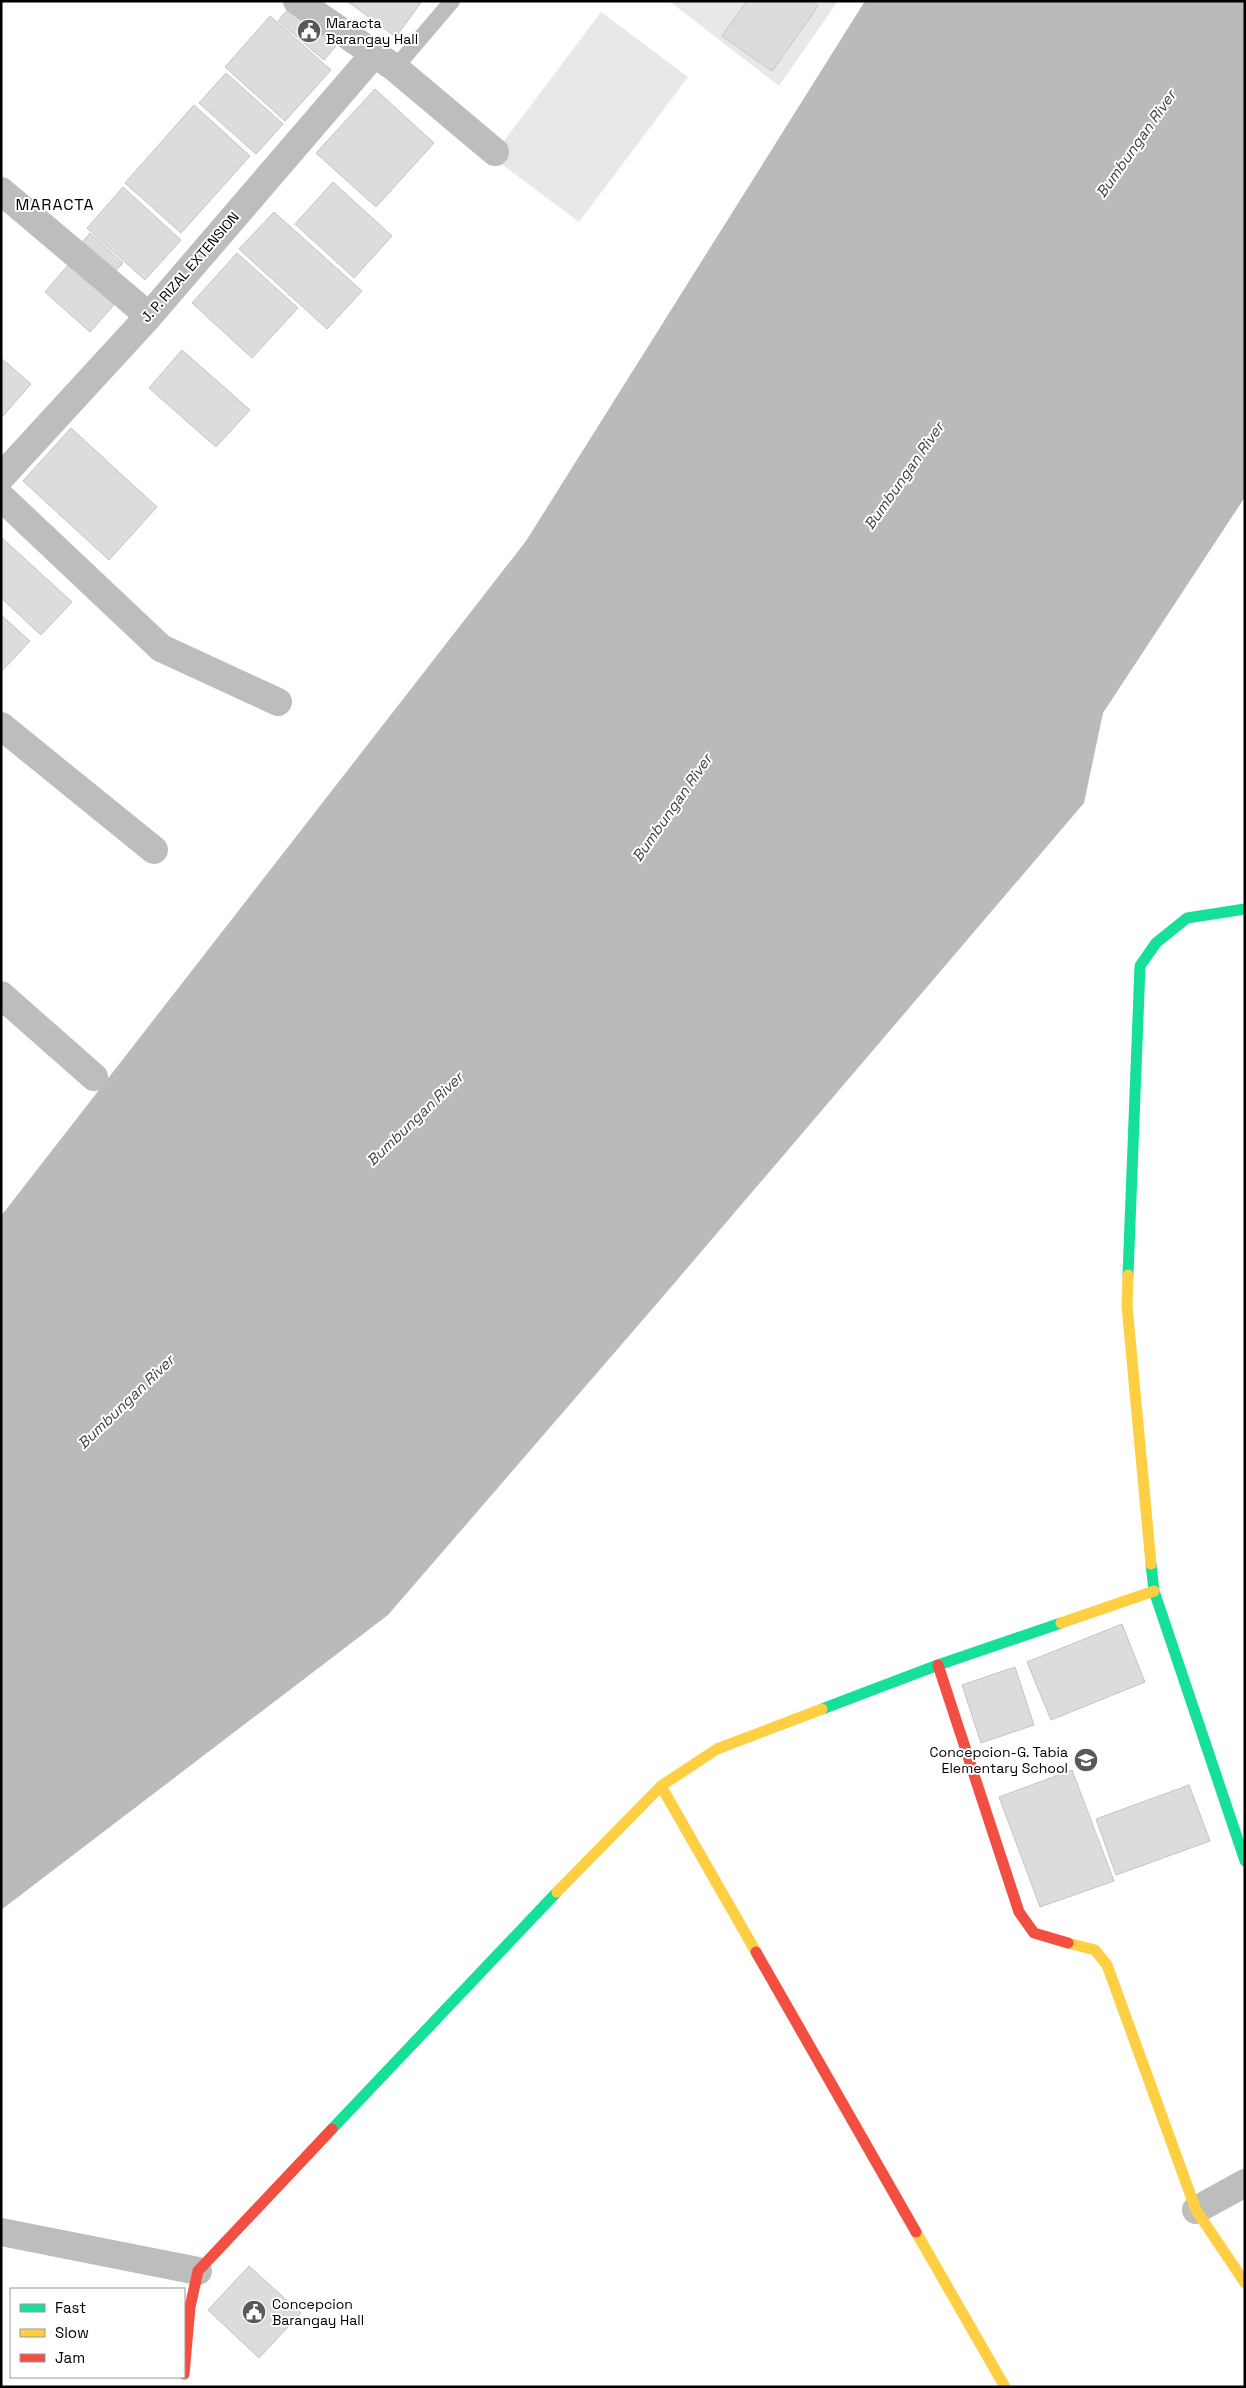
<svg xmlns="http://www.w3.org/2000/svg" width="1246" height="2388" viewBox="0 0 1246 2388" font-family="'Space Grotesk',sans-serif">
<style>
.green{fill:#e8e8e8}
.water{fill:#bababa}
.building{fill:#dcdcdc;stroke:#c4c4c4}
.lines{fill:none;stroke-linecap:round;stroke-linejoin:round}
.lane{stroke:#bdbdbd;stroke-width:16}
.street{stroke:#bdbdbd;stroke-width:28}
.fast{stroke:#16e098;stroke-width:11}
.slow{stroke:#ffcf43;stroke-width:11}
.jam{stroke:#f24e42;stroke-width:11}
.labels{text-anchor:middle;stroke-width:4;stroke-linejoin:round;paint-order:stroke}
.poi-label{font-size:14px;fill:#000;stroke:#fff;text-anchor:start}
.street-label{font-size:14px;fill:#000;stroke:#fff}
.water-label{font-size:15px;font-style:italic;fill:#3e3e3e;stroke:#fff}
.quarter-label{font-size:16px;letter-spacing:1px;fill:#000;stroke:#fff}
</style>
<rect width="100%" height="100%" fill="#fff"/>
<!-- green -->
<path class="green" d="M669 1H838L779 86Z
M601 12 688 77 579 222 492 157Z"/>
<!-- water -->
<path class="water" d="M865 1H1245V497L1103 713 1084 803 666 1293 388 1615 1 1910V1216L526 541Z"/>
<!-- building -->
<path class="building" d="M347 1H422L396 37Z
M747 1H812L818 6 772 71 722 36Z
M294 2 340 41 324 60 278 21Z
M270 16 331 70 285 121 225 67Z
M226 73 283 124 256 154 199 103Z
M375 89 434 143 376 207 316 153Z
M194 105 250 156 181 233 125 183Z
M333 182 392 236 354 278 295 224Z
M123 187 181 240 145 280 87 228Z
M274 212 362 291 327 329 239 249Z
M90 233 123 263 107 280 75 251Z
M237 253 298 308 252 358 192 303Z
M75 257 121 297 90 332 45 292Z
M182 350 250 410 216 447 149 388Z
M1 358 31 384 1 418Z
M71 428 157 507 109 560 23 481Z
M1 537 72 602 41 635 1 598Z
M1 615 30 641 1 672Z
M1122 1624 1145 1682 1051 1720 1027 1662Z
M1015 1667 1034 1725 981 1743 962 1685Z
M1072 1770 1114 1881 1040 1907 999 1797Z
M1189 1785 1210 1841 1116 1875 1096 1819Z
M249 2266 301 2313 259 2358 208 2310Z"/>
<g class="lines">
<!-- lane -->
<path class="lane" d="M395 68 452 1"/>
<!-- street -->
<path class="street" d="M297 1 395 68 495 152
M1 191 149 316
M1 477 149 316 375 53
M1 497 161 648 278 702
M1 726 154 850
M1 995 94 1077
M1196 2210 1245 2183
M1 2232 198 2271"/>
<!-- fast -->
<path class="fast" d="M1128 1275 1140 966 1156 943 1187 918 1245 909
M1151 1564 1154 1591 1245 1861
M822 1709 938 1665 1061 1623
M332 2129 557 1892"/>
<!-- slow -->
<path class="slow" d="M1128 1275 1127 1306 1151 1564
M1061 1623 1154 1591
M661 1786 756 1952
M557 1892 661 1786 717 1749 822 1709
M1068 1943 1095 1950 1107 1965 1196 2210 1245 2283
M916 2232 1005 2387"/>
<!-- jam -->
<path class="jam" d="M938 1665 1019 1912 1034 1933 1068 1943
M756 1952 916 2232
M184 2374 190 2307 198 2271 332 2129"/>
</g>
<!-- icons -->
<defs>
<g id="civic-disc" transform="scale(1.25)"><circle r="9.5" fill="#595959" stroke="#fff"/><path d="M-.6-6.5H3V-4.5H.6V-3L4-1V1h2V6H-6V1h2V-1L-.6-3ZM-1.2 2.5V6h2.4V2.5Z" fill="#fff"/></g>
<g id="school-disc" transform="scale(1.25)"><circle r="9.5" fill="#595959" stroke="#fff"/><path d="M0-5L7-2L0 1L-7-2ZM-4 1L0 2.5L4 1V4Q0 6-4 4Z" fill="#fff"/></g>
</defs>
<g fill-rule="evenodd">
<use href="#civic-disc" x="309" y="31"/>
<use href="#school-disc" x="1086" y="1760"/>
<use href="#civic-disc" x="254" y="2312"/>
</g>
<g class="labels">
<!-- poi labels -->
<g class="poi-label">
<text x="326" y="28">Maracta<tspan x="326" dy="16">Barangay Hall</tspan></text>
<text x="1068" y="1757" text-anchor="end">Concepcion-G. Tabia<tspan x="1068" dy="16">Elementary School</tspan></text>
<text x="272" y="2309">Concepcion<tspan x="272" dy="16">Barangay Hall</tspan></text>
</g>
<!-- street labels -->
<g class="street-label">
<text transform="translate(190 267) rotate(-49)" y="5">J. P. RIZAL EXTENSION</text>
</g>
<!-- water labels -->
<g class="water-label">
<text transform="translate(1136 144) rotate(-55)" y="5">Bumbungan River</text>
<text transform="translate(904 476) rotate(-55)" y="5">Bumbungan River</text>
<text transform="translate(672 808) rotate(-55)" y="5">Bumbungan River</text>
<text transform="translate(415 1119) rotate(-44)" y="5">Bumbungan River</text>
<text transform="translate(126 1402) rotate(-44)" y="5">Bumbungan River</text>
</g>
<!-- quarter labels -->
<g class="quarter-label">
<text x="55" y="210">MARACTA</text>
</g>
</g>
<!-- border -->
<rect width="1246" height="2388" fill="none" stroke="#000000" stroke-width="5"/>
<!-- legend -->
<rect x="10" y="2288" width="175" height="90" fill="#ffffff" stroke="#999999"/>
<rect x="20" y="2304" width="25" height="8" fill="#16e098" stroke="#999999"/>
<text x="55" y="2313" font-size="15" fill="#000000">Fast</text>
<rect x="20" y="2329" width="25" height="8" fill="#ffcf43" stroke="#999999"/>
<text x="55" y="2338" font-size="15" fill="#000000">Slow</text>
<rect x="20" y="2354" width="25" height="8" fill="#f24e42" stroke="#999999"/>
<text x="55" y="2363" font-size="15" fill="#000000">Jam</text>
</svg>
